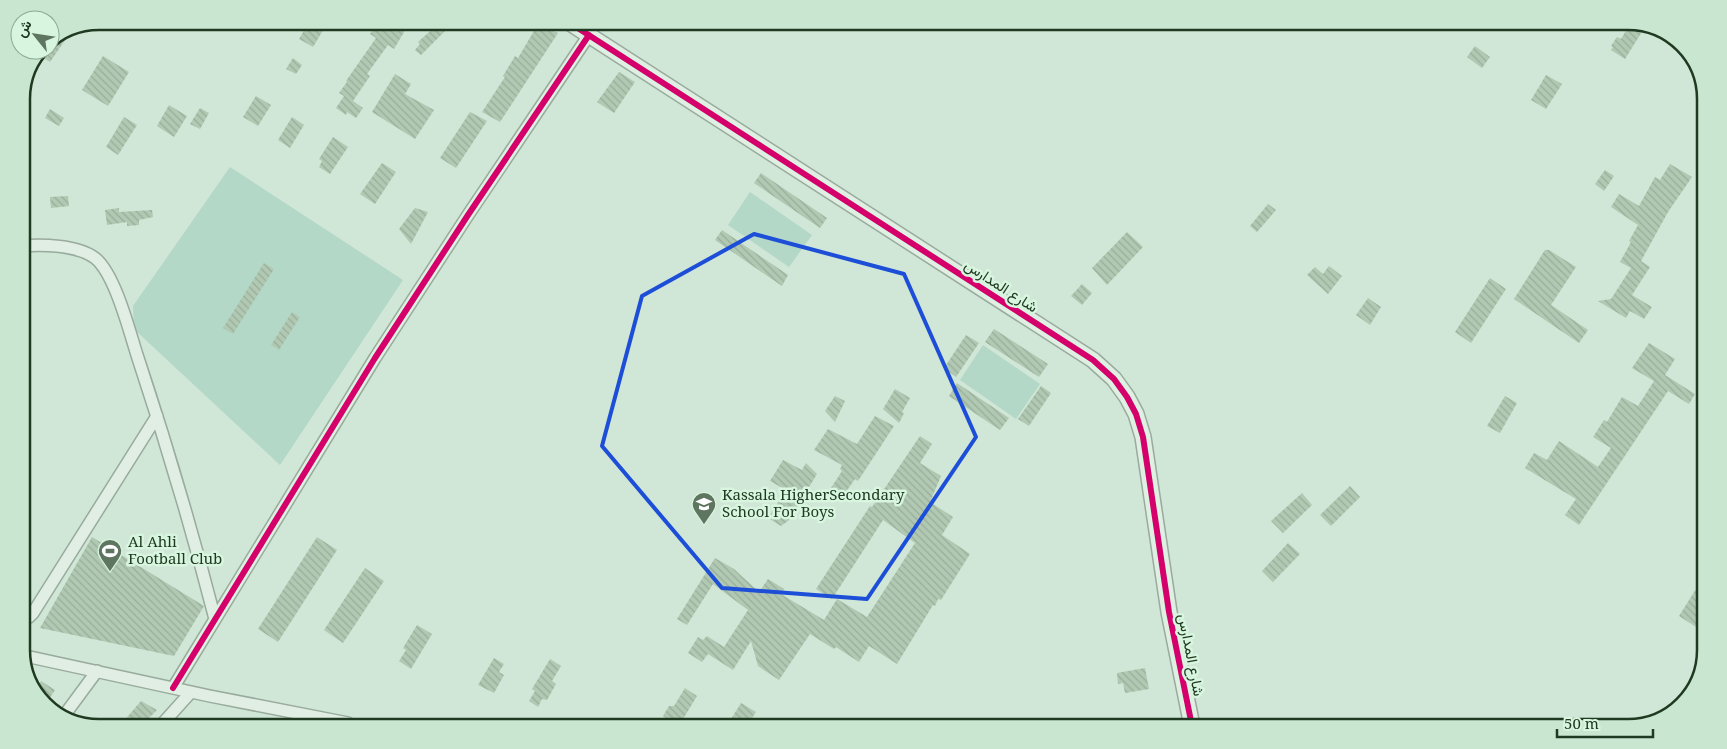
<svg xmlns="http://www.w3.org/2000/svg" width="1727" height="749" viewBox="0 0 1727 749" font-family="'Noto Serif',Vazirmatn,serif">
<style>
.garden{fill:#b3d8c7}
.building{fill:url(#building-back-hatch)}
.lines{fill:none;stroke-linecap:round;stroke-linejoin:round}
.minor-casing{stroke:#98ab9c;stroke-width:14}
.tertiary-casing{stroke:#98ab9c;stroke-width:18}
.minor{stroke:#e1eee4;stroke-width:11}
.tertiary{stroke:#e1eee4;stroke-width:15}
.cycleway-casing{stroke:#d7f5df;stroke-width:9}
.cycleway{stroke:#d6006c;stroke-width:6}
.marked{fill:none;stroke:#1d4ed8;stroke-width:4;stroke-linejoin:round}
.labels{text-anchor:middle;stroke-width:5;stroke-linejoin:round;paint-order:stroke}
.street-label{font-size:15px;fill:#203a21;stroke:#d7f5df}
.poi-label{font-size:15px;fill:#203a21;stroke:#d7f5df;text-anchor:start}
.rim{fill:none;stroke:#203a21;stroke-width:2.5}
</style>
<defs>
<pattern id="building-back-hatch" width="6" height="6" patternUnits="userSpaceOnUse" patternTransform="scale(1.25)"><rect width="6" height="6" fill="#b1c9b3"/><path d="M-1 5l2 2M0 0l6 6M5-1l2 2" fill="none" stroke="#98ad9a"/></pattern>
</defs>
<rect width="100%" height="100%" fill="#d0e6d6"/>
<!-- garden -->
<path class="garden" d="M230 167 403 280 280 465 134 329 133 306Z
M750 192 812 235 789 267 728 225Z
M983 345 1040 384 1016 419 960 380Z"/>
<!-- building -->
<path class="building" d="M309 22H328L313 47 299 39Z
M378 22H410L394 49 388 45 367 74 370 76 353 101 363 108 356 118 347 112 346 115 336 108 344 96 339 93 347 82 346 81 376 38 370 34Z
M438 24 445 31 421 55 415 50 420 44 418 42Z
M538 24 558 33 500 122 482 112 505 77 503 76 515 56 518 58Z
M1628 27H1645L1625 59 1611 50 1613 47 1611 46 1617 37 1621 39Z
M70 33 50 62 39 55 41 50H50V41Z
M1475 46 1490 57 1482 68 1467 57Z
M103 56 129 72 108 106 82 90Z
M293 58 302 65 296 74 286 69Z
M619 72 635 82 614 113 597 102Z
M395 74 411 84 405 94 434 110 415 139 372 112Z
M1546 75 1562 84 1546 109 1531 100Z
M256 96 271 105 258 126 243 117Z
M169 105 187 116 174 137 157 126Z
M200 108 209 113 200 129 190 124Z
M50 109 64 118 59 126 45 118Z
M470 112 487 121 456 168 440 158Z
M124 117 137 125 118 155 106 147Z
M292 117 304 125 290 148 278 140Z
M333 137 348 147 330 174 319 167 322 161 319 159Z
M382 163 396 172 375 204 360 194Z
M1670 164 1692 177 1668 212 1641 261 1650 267 1632 295 1652 307 1644 319 1630 311 1626 318 1598 301 1611 299 1631 268 1620 262 1631 242 1629 241 1638 225 1611 207 1619 194 1639 206 1655 177 1660 180Z
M1605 170 1614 176 1604 191 1595 184Z
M761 173 827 218 820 228 754 183Z
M68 196 69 206 51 208 50 197Z
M1268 204 1276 210 1257 232 1250 226Z
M119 208V212L152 210 153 217 139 220V225L127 226V222L107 225 105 210Z
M415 208 428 212 411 244 399 229Z
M722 230 788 275 782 286 715 240Z
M1127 232 1143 247 1107 285 1092 268Z
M1545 250H1549L1576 267 1551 305 1588 330 1579 343 1514 299Z
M264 263 274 269 233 334 223 328Z
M1329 266 1342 276 1328 294 1307 275 1315 267 1323 274Z
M1490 278 1506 289 1471 343 1455 332Z
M1082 284 1092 293 1082 305 1071 296Z
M1368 298 1381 307 1370 325 1356 315Z
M292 312 300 317 279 350 271 345Z
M994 329 1048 364 1039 377 985 342Z
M966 335 979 343 956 377 944 368Z
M1649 343 1675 359 1665 375 1695 394 1689 404 1668 391 1579 525 1565 515 1576 499 1525 468 1534 453 1547 460 1559 441 1598 467 1611 448 1593 437 1604 420 1607 422 1622 397 1638 406 1654 381 1632 368Z
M957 383 1009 418 1000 430 949 396Z
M1041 386 1051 393 1029 426 1018 419Z
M895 389 910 398 902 412 904 413 899 423 883 409Z
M835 396 845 401 835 422 825 411Z
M1505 396 1517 403 1500 433 1487 426Z
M875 416 894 426 858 481 855 479 841 499 829 491 842 471 840 469 842 465 814 450 828 429 857 444Z
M920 436 932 444 920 463 941 476 930 502 953 517 942 535 970 554 941 600 938 599 935 606 933 605 897 664 869 646 859 662 836 647 834 649 810 634 779 680 758 666 751 641 733 670 708 654 702 662 688 653 698 637 703 640 707 636 724 647 748 610 713 584 687 625 677 619 715 558 734 569 759 592 768 579 784 589 781 594 824 620 837 599 867 617 915 543 883 520 832 599 816 589 870 506 872 507Z
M783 460 802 470 806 463 817 474 789 520 781 526 768 518 786 490 770 481Z
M1350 486 1360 497 1331 526 1320 515Z
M1302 493 1312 505 1283 533 1271 521Z
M92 537 204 606 174 656 40 628Z
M317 537 337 550 278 642 258 629Z
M1288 543 1300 554 1273 582 1262 571Z
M365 568 384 581 343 643 324 630Z
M1701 581V620L1696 627 1679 616Z
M417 625 432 634 411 669 399 661 406 650 403 648Z
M494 658 504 664 499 672 504 675 494 693 478 685Z
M550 659 561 666 552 681 556 684 547 700 542 699 538 707 529 701 535 691 532 689Z
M1145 668 1149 689 1125 693 1123 683 1118 684 1117 673Z
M41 681 55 690 46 704 37 697 35 691Z
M685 688 697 696 680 724H662L666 718 663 716 669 706H674Z
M141 701 157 710 145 722H123Z
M741 703 756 712 748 724H728Z"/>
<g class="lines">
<!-- minor casing -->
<g class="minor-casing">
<path id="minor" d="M21 246C42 244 78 245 95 258 115 274 129 330 137 355 166 442 192 530 215 619
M21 619 29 617 33 613 157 416
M21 655 210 696 348 723
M173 688 375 358 468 215 589 35
M63 717 97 671
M164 722 191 692"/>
</g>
<!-- tertiary casing -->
<g class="tertiary-casing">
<path id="tertiary" d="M570 23 1093 360 1114 379 1127 397 1136 414 1143 437 1169 612 1192 726"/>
</g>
<!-- minor -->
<use href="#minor" class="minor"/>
<!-- tertiary -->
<use href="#tertiary" class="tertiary"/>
<!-- cycleway casing -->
<g class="cycleway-casing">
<path id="cycleway" d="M570 23 1093 360 1114 379 1127 397 1136 414 1143 437 1169 612 1192 726
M173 688 375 358 468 215 589 35"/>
</g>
<!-- cycleway -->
<use href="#cycleway" class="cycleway"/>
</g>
<!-- marked area -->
<path class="marked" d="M754 234 904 274 976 437 867 599 722 588 602 446 642 296Z"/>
<!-- icons -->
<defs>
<g id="school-pin" transform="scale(1.25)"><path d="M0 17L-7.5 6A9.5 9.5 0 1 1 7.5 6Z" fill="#5e7660" stroke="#d7f5df"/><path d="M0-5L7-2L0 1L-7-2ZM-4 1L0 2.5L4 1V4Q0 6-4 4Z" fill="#fff"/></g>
<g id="stadium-pin" transform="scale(1.25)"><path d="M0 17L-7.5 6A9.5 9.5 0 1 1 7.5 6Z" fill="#5e7660" stroke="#d7f5df"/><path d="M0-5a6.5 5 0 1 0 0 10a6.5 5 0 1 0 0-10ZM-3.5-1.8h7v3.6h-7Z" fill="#fff"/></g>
</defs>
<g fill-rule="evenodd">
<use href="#school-pin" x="704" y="504"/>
<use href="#stadium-pin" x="110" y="551"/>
</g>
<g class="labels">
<!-- street labels -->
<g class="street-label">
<text transform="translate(1001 286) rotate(33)" y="5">شارع المدارس</text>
<text transform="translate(1191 655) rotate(79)" y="5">شارع المدارس</text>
</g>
<!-- poi labels -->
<g class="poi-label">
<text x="722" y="500">Kassala HigherSecondary<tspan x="722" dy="17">School For Boys</tspan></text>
<text x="128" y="547">Al Ahli<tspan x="128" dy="17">Football Club</tspan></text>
</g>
</g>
<!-- crop -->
<path d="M0 0H1727V749H0ZM99 30H1628A69 69 0 0 1 1697 99V650A69 69 0 0 1 1628 719H99A69 69 0 0 1 30 650V99A69 69 0 0 1 99 30Z" fill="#c8e6d0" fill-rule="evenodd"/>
<path class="rim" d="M99 30H1628A69 69 0 0 1 1697 99V650A69 69 0 0 1 1628 719H99A69 69 0 0 1 30 650V99A69 69 0 0 1 99 30Z"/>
<!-- north arrow -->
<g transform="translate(35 35) rotate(300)"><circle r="24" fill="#d7f5df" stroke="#8eaa93"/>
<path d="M0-4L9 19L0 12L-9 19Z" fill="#5e7660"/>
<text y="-8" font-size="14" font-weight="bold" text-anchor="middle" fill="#203a21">ش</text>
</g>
<!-- scale -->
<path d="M1557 729v8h96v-8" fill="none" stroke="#203a21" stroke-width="2.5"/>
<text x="1564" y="729" font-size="15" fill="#203a21" stroke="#d7f5df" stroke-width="4" paint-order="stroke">50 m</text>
</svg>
